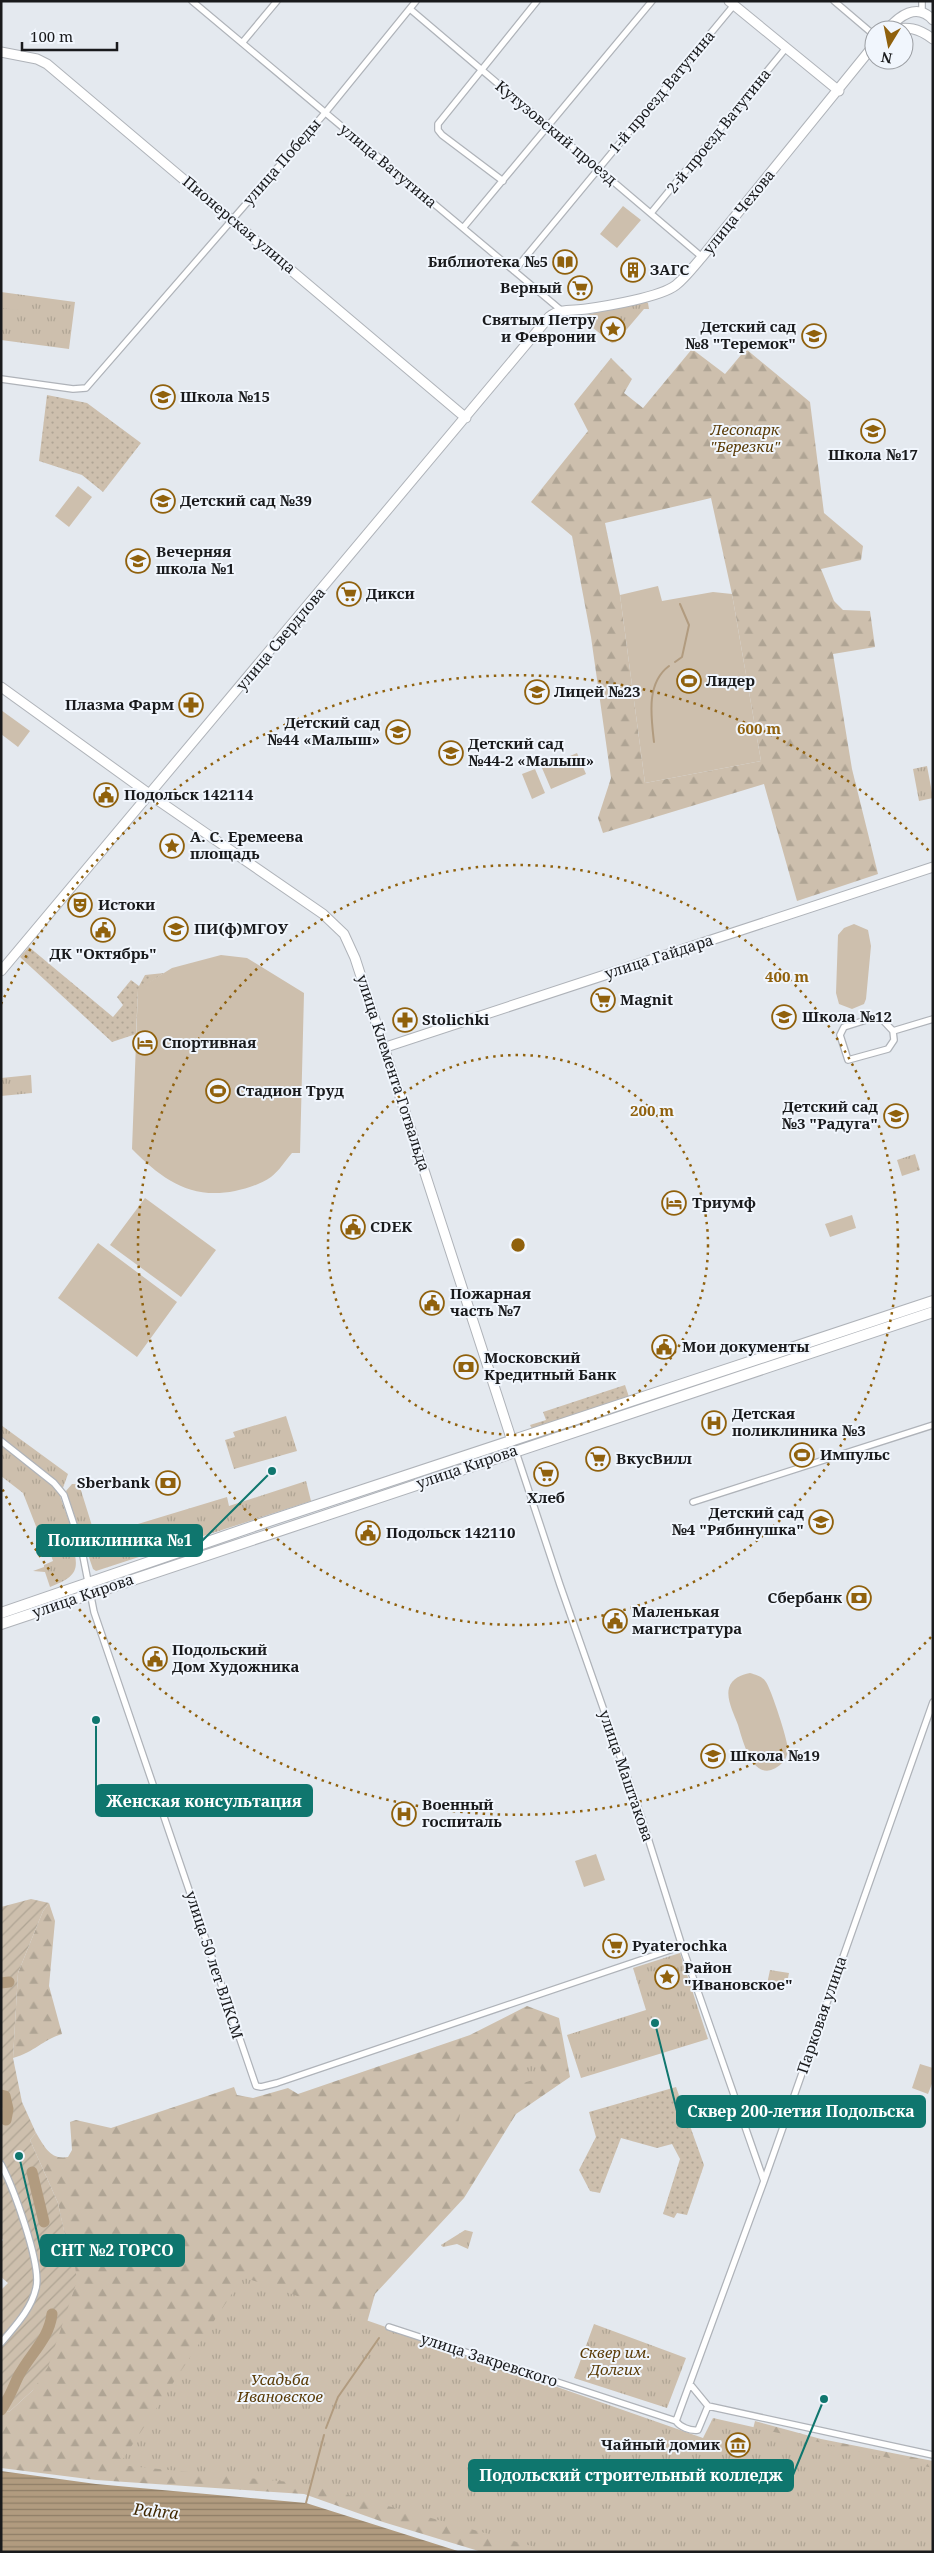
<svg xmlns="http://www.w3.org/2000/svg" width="934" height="2553" viewBox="0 0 934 2553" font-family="'Noto Serif',serif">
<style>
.grass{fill:url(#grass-dots)}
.forest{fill:url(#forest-firs);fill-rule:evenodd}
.park{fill:url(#park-tufts)}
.garden{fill:url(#garden-furrows)}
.pitch{fill:#cdbfad}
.water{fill:url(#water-rules)}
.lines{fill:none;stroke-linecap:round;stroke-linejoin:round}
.stream{stroke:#b19b7f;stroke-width:2}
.river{stroke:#b19b7f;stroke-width:11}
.street-casing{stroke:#afb3b9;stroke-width:8}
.secondary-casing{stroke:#afb3b9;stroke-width:11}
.primary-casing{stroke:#afb3b9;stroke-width:12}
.street{stroke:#fff;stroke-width:5.5}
.secondary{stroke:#fff;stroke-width:9}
.primary{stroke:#fff;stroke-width:10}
.ring{fill:none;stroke:#90610d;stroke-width:2.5;stroke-dasharray:2.5 5}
.labels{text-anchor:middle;stroke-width:4;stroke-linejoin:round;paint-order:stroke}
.street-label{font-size:15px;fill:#191a1c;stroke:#f1f6fd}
.poi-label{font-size:15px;font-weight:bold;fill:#191a1c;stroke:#f1f6fd;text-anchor:start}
.park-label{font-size:15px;font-style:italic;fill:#5a3b07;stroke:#f1f6fd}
.water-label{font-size:16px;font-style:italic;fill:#402802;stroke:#f1f6fd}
.centre{fill:#90610d;stroke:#f1f6fd;stroke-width:2.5}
.ring-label{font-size:15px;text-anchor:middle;font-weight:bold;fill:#90610d;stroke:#f1f6fd;stroke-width:4;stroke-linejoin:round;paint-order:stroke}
.leader{fill:none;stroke:#0f766e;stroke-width:2}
.callout-dot{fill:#0f766e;stroke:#f1f6fd;stroke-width:2}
.callout{fill:#0f766e;stroke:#0f766e;stroke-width:2}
.callout-label{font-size:16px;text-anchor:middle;font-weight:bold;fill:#fff}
</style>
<defs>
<pattern id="grass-dots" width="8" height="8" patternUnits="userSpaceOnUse" patternTransform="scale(1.25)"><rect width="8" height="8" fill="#cdbfad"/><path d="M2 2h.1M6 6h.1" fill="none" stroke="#afa494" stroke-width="1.8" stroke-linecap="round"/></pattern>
<pattern id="forest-firs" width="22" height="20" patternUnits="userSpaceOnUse" patternTransform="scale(1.25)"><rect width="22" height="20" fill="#cdbfad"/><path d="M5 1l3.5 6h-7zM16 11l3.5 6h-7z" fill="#afa494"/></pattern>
<pattern id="park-tufts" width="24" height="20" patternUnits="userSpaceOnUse" patternTransform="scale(1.25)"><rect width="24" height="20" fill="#cdbfad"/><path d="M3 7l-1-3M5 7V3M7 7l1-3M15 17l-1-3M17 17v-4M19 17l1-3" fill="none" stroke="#afa494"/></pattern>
<pattern id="garden-furrows" width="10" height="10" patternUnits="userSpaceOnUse" patternTransform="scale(1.25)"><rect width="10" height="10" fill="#cdbfad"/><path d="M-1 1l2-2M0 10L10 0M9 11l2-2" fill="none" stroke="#afa494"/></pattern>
<pattern id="water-rules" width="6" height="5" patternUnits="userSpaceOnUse" patternTransform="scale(1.25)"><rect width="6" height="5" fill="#b19b7f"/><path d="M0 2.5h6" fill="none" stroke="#8f7e67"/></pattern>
</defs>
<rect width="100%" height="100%" fill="#e4e9ef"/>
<!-- grass -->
<path class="grass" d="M47 395 87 403 141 443 103 492 82 475 39 461Z
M29 947 113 1017 123 1005 117 997 131 980 139 986 145 975 164 973 138 990 136 1034 112 1042 20 957Z
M625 1385 629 1397 532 1429 530 1425 546 1420 543 1412Z
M676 2087 704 2165 687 2215 677 2213 674 2218 663 2214 680 2159 672 2144 657 2148 621 2138 600 2193 590 2191 579 2170 596 2137 589 2112Z"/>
<!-- forest -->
<path class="forest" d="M692 349 725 374 746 349 810 402 824 513 863 546 861 560 821 569 834 601 843 610 870 611 875 647 833 654 852 769 878 874 797 901 764 784 603 833 598 818 611 778 591 637 572 536 531 502 588 431 574 404 611 358 632 379 624 393 643 408ZM711 498 732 594 761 761 645 783 620 595 605 523Z
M49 1903 55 1921 49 1986 62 2034C42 2040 35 2052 13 2058L18 1973 43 1911Z
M527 2006 559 2018 570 2077 516 2114 464 2198 375 2294 366 2326 746 2457 755 2421 821 2439 933 2461V2552H482L383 2522 304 2494 96 2480 1 2468V2408L9 2412 33 2390 71 2235 65 2236 58 2203 30 2140 36 2133C45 2147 50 2160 68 2157L72 2150 70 2122 76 2120 111 2128 234 2087 237 2095 253 2098 288 2088 298 2094 470 2035Z"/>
<!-- park -->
<path class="park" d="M1 292 75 302 69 349 1 340Z
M645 301 648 303 649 309H644L616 342 612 343 583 320 586 315Z
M927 766 933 798 919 801 913 769Z
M31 1075 32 1093 1 1096V1078Z
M915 1154 920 1170 902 1176 897 1160Z
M286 1416 297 1451 234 1469 225 1440 235 1437 233 1432Z
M1 1425 68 1474 60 1496 77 1543 73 1548C81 1573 72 1578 50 1587L45 1572 33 1571 44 1567V1565L53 1561 47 1544 41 1539 23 1493 1 1476Z
M306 1481 311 1501 96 1571 93 1569 66 1491 72 1484H79L93 1529 105 1525 128 1527 227 1497 229 1506Z
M680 1953 708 2039 581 2078 567 2035 646 2010 633 1968Z
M770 1970 789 1973 786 1988 767 1984Z
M539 2063 543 2077 523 2083 517 2070Z
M465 2230 473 2232 468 2249 457 2244 443 2247 441 2245Z
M243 2277 703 2438 713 2418 933 2468V2552H553L309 2484 119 2465Z
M594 2324 686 2358 667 2408 574 2378Z"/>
<!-- garden -->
<path class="garden" d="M31 1899 49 1903 43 1911 18 1973 13 2058 22 2102 36 2133 30 2140 58 2203 65 2235H71L77 2281 48 2367 33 2390 9 2412 1 2408V2290L8 2283 1 2277V2242L3 2240 1 2237V1907Z"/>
<!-- pitch -->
<path class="pitch" d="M623 206 641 220 617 248 600 234Z
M1 294 20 296 18 310 1 308Z
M78 486 92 497 69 527 55 516Z
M658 586 662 601 713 592 732 594 761 761 645 783 620 595Z
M1 710 30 731 18 747 1 734Z
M577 753 586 774 551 789 542 768Z
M535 769 545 793 532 799 522 774Z
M854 924 868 930 871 946 866 999 864 1004 852 1009 839 1004 836 993 838 935 844 928Z
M221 955 247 958 304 993 300 1153H292C285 1161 279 1171 271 1177 261 1184 246 1189 235 1191 190 1200 162 1179 132 1149L138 989 172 968Z
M145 1198 216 1250 181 1297 110 1245Z
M852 1215 856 1228 830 1237 825 1224Z
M98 1243 177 1302 137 1357 58 1298Z
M750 1673C756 1675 762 1676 766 1682 771 1689 789 1743 788 1751 787 1756 785 1761 781 1764 754 1788 743 1741 738 1725 734 1714 726 1699 729 1688 732 1678 741 1675 750 1673Z
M596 1854 605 1880 584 1887 575 1861Z
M920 2064 933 2068V2081L928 2094 912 2088Z
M461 2111 476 2113 472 2131H456Z"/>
<!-- water -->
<path class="water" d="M1 2471 96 2484 306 2503 461 2552H1Z"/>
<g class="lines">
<!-- stream -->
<path class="stream" d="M675 662 682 657 689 625 680 604
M654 742C651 716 646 683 669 666
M326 2428 338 2397 379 2338
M306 2503 324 2435"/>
<!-- river -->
<path class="river" d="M1 1983 9 1982
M1 2095 5 2096 8 2109 6 2120
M32 2172 44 2222
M1 2410C9 2399 13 2387 19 2375 31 2353 49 2339 52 2314"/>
<!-- street casing -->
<g class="street-casing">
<path id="street" d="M192 1 562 311
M834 1 874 35
M410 9 702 257
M922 12V1
M242 43 277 1
M503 181 442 135 438 130V124L537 1
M651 213 786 48
M463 228 652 1
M514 271 734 5
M1 379 73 389 86 388 325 113 416 1
M879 1016 893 1031 894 1040 888 1049 848 1060 840 1035 844 1027Z
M893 1031 933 1019
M1 1441 54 1483 64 1495 81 1546 94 1612 256 2086 261 2087 277 2083 682 1946
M515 1449 560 1585 642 1819 682 1946 764 2181
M693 1502 933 1425
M741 2110 787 2115
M1 2164C13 2187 42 2265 36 2288 31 2310 15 2326 1 2343
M389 2327 676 2421
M690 2384 708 2406 698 2430C690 2431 680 2427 676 2421L764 2181 933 1702
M708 2406 933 2455"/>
</g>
<!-- secondary casing -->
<g class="secondary-casing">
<path id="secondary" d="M729 1 839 91
M887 30C899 16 917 2 933 20
M890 30C908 26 918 28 933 39
M1 52 37 59 47 64 466 418
M1 687 159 801 323 914 344 934 355 958 512 1441
M1 971 549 317C560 308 573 311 586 309 607 306 661 297 676 285 686 277 694 266 702 257L874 45
M386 1047 933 867"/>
</g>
<!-- primary casing -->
<g class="primary-casing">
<path id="primary" d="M1 1613 257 1525 933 1301
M1 1624 933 1312"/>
</g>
<!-- street -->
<use href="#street" class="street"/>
<!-- secondary -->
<use href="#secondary" class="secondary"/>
<!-- primary -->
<use href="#primary" class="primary"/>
</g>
<!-- distance rings -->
<g class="ring">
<circle cx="518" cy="1245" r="190"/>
<circle cx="518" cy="1245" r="380"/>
<path d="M931 1637A570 570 0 0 1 1 1486M1 1004A570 570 0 0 1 931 853"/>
</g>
<!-- icons -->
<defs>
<g id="library-ring" transform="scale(1.25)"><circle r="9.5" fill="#f1f6fd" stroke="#90610d" stroke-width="1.5"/><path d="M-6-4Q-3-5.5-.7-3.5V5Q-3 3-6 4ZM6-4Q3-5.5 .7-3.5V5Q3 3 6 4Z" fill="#90610d"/></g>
<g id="building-ring" transform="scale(1.25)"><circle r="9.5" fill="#f1f6fd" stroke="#90610d" stroke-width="1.5"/><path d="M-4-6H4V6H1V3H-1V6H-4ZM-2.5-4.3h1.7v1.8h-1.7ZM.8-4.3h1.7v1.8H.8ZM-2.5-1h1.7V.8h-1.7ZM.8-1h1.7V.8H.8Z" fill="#90610d"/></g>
<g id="supermarket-ring" transform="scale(1.25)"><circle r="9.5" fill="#f1f6fd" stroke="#90610d" stroke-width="1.5"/><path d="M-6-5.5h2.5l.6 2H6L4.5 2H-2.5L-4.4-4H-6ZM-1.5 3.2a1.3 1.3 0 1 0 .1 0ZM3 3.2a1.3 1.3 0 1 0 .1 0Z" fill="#90610d"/></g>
<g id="sight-ring" transform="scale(1.25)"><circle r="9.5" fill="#f1f6fd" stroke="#90610d" stroke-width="1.5"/><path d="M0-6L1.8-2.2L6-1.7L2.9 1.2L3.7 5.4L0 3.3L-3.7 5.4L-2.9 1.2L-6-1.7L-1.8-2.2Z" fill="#90610d"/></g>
<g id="school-ring" transform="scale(1.25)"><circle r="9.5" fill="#f1f6fd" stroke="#90610d" stroke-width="1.5"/><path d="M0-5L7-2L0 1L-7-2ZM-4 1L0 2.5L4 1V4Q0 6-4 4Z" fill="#90610d"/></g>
<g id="stadium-ring" transform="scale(1.25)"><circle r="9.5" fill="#f1f6fd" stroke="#90610d" stroke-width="1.5"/><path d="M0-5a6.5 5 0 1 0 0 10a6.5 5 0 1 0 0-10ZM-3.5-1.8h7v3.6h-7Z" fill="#90610d"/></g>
<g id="pharmacy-ring" transform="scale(1.25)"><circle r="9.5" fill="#f1f6fd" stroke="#90610d" stroke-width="1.5"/><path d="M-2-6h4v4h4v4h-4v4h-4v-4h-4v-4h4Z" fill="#90610d"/></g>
<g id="civic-ring" transform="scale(1.25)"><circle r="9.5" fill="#f1f6fd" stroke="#90610d" stroke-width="1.5"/><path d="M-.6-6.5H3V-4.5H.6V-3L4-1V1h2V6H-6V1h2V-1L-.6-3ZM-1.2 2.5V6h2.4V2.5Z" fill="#90610d"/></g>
<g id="theatre-ring" transform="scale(1.25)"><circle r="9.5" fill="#f1f6fd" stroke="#90610d" stroke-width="1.5"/><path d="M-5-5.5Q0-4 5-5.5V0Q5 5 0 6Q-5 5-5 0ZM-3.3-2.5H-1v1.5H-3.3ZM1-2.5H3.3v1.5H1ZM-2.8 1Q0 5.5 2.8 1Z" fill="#90610d"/></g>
<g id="university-ring" transform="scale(1.25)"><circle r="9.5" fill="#f1f6fd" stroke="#90610d" stroke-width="1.5"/><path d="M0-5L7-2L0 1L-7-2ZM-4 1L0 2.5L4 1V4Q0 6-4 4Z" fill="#90610d"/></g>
<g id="hotel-ring" transform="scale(1.25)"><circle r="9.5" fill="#f1f6fd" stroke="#90610d" stroke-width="1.5"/><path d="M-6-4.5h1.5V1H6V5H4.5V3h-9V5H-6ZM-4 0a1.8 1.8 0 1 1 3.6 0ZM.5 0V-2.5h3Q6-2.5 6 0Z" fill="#90610d"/></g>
<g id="bank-ring" transform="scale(1.25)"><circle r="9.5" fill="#f1f6fd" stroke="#90610d" stroke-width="1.5"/><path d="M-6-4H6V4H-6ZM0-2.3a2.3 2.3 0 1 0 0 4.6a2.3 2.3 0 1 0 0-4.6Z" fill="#90610d"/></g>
<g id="hospital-ring" transform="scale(1.25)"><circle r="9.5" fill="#f1f6fd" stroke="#90610d" stroke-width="1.5"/><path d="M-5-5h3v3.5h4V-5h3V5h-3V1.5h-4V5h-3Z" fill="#90610d"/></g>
<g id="museum-ring" transform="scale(1.25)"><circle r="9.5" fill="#f1f6fd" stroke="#90610d" stroke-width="1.5"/><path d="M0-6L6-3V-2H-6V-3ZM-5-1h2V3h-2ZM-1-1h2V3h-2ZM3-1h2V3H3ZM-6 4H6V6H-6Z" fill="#90610d"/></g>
</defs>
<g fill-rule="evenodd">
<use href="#library-ring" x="565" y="262"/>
<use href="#building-ring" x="633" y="270"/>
<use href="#supermarket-ring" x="580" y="288"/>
<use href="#sight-ring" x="613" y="329"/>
<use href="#school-ring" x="814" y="336"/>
<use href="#school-ring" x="163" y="397"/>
<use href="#school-ring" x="873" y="431"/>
<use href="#school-ring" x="163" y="501"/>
<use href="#school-ring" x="138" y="561"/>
<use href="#supermarket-ring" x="349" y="594"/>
<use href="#stadium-ring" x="689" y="681"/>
<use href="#school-ring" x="537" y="692"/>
<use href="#pharmacy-ring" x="191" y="705"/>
<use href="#school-ring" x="398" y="732"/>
<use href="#school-ring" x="451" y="753"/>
<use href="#civic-ring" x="106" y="795"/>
<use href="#sight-ring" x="172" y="846"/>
<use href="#theatre-ring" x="80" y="905"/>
<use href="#university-ring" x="176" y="929"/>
<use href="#civic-ring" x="103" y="930"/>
<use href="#supermarket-ring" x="603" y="1000"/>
<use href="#school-ring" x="784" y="1017"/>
<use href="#pharmacy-ring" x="405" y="1020"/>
<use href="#hotel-ring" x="145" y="1043"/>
<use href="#stadium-ring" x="218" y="1091"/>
<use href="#school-ring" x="896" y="1116"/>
<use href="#hotel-ring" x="674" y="1203"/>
<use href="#civic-ring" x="353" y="1227"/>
<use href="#civic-ring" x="432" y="1303"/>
<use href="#civic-ring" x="664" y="1347"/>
<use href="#bank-ring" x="466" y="1367"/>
<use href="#hospital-ring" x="714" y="1423"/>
<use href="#stadium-ring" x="802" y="1455"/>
<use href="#supermarket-ring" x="598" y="1459"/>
<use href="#supermarket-ring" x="546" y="1474"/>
<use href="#bank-ring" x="168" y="1483"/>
<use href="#school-ring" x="821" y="1522"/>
<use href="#civic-ring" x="368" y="1533"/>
<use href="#bank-ring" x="859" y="1598"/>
<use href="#civic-ring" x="615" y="1621"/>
<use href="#civic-ring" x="155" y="1659"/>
<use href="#school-ring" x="713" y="1756"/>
<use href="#hospital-ring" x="404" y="1814"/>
<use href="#supermarket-ring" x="615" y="1946"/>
<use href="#sight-ring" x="667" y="1977"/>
<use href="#museum-ring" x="738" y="2445"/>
</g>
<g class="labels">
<!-- street labels -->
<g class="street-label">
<text transform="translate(662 92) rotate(-50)" y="5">1-й проезд Ватутина</text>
<text transform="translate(719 131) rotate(-51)" y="5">2-й проезд Ватутина</text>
<text transform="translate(556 133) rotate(40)" y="5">Кутузовский проезд</text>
<text transform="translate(282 162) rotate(-49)" y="5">улица Победы</text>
<text transform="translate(388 166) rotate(40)" y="5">улица Ватутина</text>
<text transform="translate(739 212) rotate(-51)" y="5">улица Чехова</text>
<text transform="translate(239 225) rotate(40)" y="5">Пионерская улица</text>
<text transform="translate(281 639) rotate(-50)" y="5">улица Свердлова</text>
<text transform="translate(659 957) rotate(-18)" y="5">улица Гайдара</text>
<text transform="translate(393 1073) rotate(72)" y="5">улица Клемента Готвальда</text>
<text transform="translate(467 1467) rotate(-19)" y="5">улица Кирова</text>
<text transform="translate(83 1596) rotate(-19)" y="5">улица Кирова</text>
<text transform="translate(626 1776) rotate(71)" y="5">улица Маштакова</text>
<text transform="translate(214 1965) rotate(72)" y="5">улица 50 лет ВЛКСМ</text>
<text transform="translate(822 2015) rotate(-71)" y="5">Парковая улица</text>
<text transform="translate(489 2360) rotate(18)" y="5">улица Закревского</text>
</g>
<!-- poi labels -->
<g class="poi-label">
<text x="548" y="267" text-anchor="end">Библиотека №5</text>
<text x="650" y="275">ЗАГС</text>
<text x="562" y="293" text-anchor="end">Верный</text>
<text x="596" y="325" text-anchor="end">Святым Петру<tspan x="596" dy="17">и Февронии</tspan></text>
<text x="796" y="332" text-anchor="end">Детский сад<tspan x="796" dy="17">№8 "Теремок"</tspan></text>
<text x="180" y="402">Школа №15</text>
<text x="873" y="460" text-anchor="middle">Школа №17</text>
<text x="180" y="506">Детский сад №39</text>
<text x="156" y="557">Вечерняя<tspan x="156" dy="17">школа №1</tspan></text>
<text x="366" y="599">Дикси</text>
<text x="706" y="686">Лидер</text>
<text x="554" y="697">Лицей №23</text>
<text x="174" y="710" text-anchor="end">Плазма Фарм</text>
<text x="380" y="728" text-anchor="end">Детский сад<tspan x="380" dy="17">№44 «Малыш»</tspan></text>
<text x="468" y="749">Детский сад<tspan x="468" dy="17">№44-2 «Малыш»</tspan></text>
<text x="124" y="800">Подольск 142114</text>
<text x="190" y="842">А. С. Еремеева<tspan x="190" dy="17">площадь</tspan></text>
<text x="98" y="910">Истоки</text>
<text x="194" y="934">ПИ(ф)МГОУ</text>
<text x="103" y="959" text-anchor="middle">ДК "Октябрь"</text>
<text x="620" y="1005">Magnit</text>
<text x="802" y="1022">Школа №12</text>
<text x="422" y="1025">Stolichki</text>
<text x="162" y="1048">Спортивная</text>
<text x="236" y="1096">Стадион Труд</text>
<text x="878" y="1112" text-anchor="end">Детский сад<tspan x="878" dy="17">№3 "Радуга"</tspan></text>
<text x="692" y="1208">Триумф</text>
<text x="370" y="1232">CDEK</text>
<text x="450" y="1299">Пожарная<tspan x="450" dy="17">часть №7</tspan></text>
<text x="682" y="1352">Мои документы</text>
<text x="484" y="1363">Московский<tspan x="484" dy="17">Кредитный Банк</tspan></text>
<text x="732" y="1419">Детская<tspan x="732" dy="17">поликлиника №3</tspan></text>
<text x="820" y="1460">Импульс</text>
<text x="616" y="1464">ВкусВилл</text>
<text x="150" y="1488" text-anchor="end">Sberbank</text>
<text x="546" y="1503" text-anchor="middle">Хлеб</text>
<text x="804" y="1518" text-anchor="end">Детский сад<tspan x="804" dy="17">№4 "Рябинушка"</tspan></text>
<text x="386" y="1538">Подольск 142110</text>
<text x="842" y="1603" text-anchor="end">Сбербанк</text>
<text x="632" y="1617">Маленькая<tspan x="632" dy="17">магистратура</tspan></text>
<text x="172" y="1655">Подольский<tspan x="172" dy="17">Дом Художника</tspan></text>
<text x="730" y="1761">Школа №19</text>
<text x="422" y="1810">Военный<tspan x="422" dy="17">госпиталь</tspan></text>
<text x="632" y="1951">Pyaterochka</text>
<text x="684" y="1973">Район<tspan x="684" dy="17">"Ивановское"</tspan></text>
<text x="720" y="2450" text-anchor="end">Чайный домик</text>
</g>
<!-- park labels -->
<g class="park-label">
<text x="745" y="435">Лесопарк<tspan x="745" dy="17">"Березки"</tspan></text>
<text x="615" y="2358">Сквер им.<tspan x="615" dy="17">Долгих</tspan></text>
<text x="280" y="2385">Усадьба<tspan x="280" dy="17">Ивановское</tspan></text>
</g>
<!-- water labels -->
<g class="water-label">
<text transform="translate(156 2511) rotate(6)" y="6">Pahra</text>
</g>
</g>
<circle cx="518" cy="1245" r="8" class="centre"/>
<g class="ring-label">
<text x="759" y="734">600 m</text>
<text x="787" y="982">400 m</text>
<text x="652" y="1116">200 m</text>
</g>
<!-- callouts -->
<path class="leader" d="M272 1471L202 1541M96 1720L96 1801M655 2023L677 2111M19 2156L41 2250M824 2399L793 2475"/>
<g class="callout-dot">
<circle cx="272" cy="1471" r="5"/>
<circle cx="96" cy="1720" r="5"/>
<circle cx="655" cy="2023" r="5"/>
<circle cx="19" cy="2156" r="5"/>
<circle cx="824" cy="2399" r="5"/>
</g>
<g class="callout">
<rect x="37" y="1525" width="165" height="31" rx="5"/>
<rect x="96" y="1785" width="216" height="31" rx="5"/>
<rect x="677" y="2096" width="248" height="31" rx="5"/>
<rect x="41" y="2235" width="143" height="31" rx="5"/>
<rect x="469" y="2460" width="324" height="31" rx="5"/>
</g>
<g class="callout-label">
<text x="120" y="1546">Поликлиника №1</text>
<text x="204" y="1807">Женская консультация</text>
<text x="801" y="2117">Сквер 200-летия Подольска</text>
<text x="112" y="2256">СНТ №2 ГОРСО</text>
<text x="631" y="2481">Подольский строительный колледж</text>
</g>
<!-- border -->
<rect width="934" height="2553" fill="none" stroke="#191a1c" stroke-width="5"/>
<!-- north arrow -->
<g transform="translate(889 45) rotate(190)"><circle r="24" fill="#f1f6fd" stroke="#9b9ea3"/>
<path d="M0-4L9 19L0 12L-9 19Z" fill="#90610d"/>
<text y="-8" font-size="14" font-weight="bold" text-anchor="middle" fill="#191a1c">N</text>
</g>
<!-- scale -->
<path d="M22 42v8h95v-8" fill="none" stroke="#191a1c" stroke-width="2.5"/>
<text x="30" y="42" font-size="15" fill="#191a1c" stroke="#f1f6fd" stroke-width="4" paint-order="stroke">100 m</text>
</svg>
